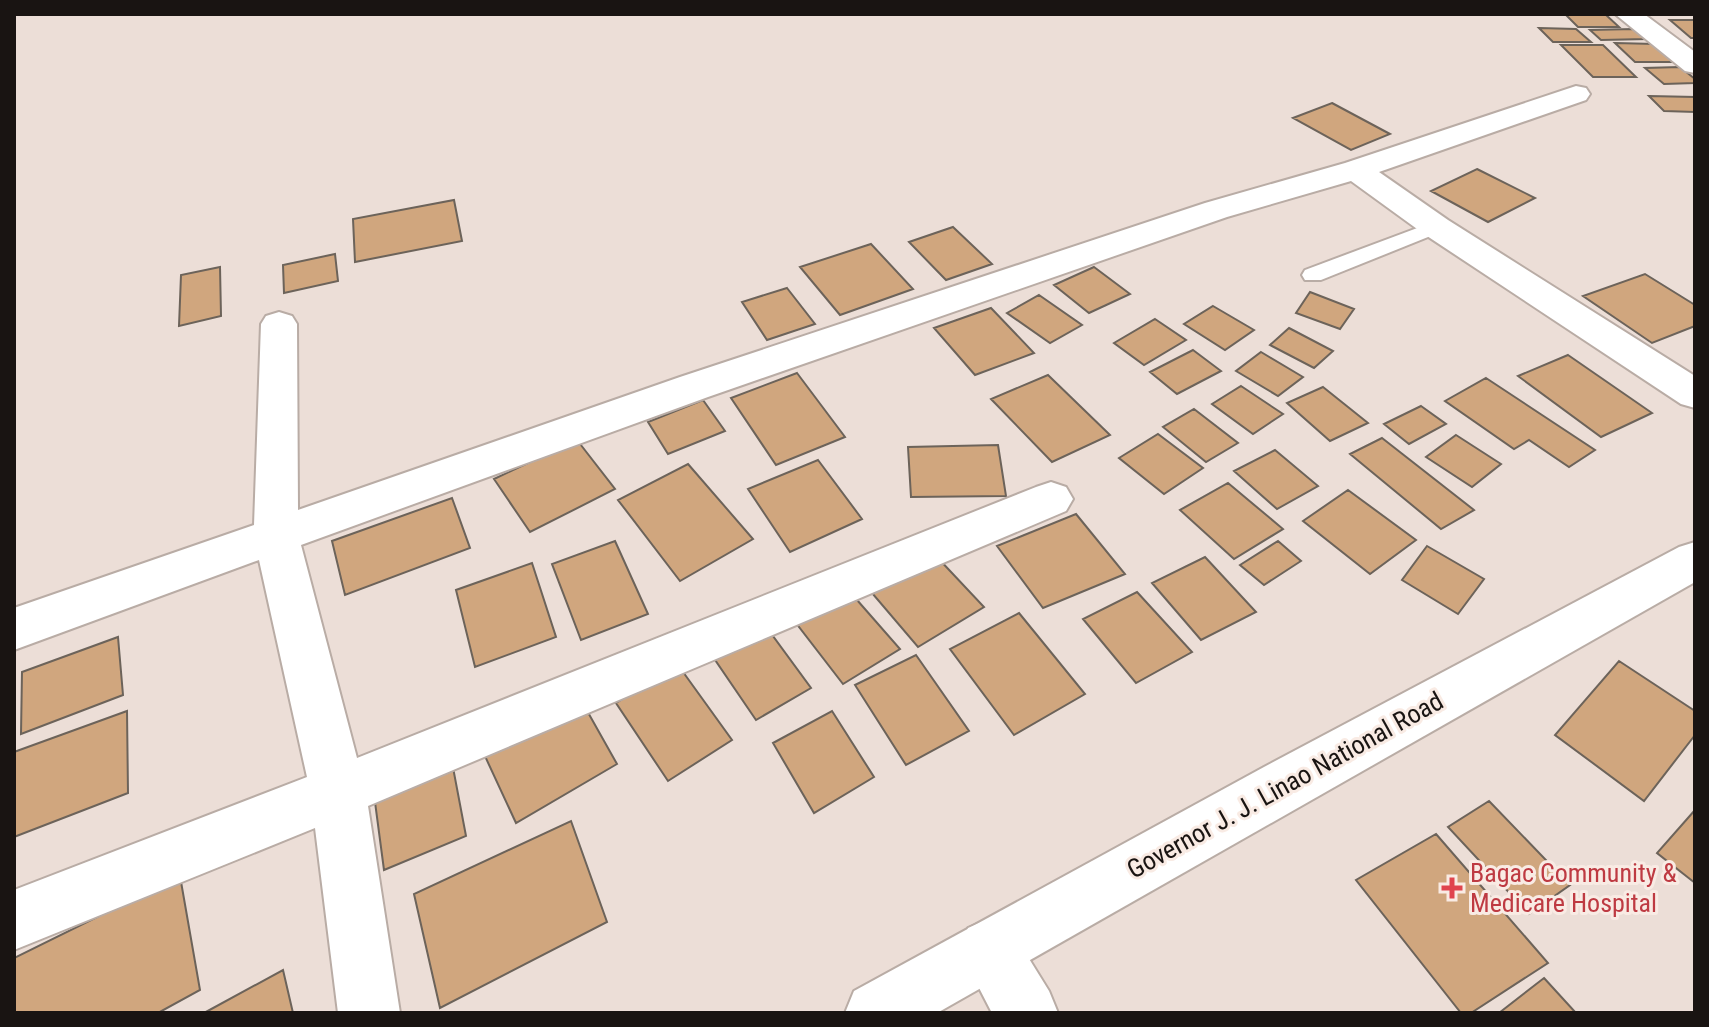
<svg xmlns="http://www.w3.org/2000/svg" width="1709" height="1027" viewBox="0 0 1709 1027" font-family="'Roboto Condensed',sans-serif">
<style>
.building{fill:#d0a67e;stroke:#6c635a;stroke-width:2}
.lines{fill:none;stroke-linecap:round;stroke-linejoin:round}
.service-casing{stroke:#b9aca5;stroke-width:4}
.minor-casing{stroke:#b9aca5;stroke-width:4}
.primary-casing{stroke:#b9aca5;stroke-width:4}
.service{fill:#fff;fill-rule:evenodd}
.minor{fill:#fff;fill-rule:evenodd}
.primary{fill:#fff;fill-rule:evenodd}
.health-dot{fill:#e0444e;stroke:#f9ebe4;stroke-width:3}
.labels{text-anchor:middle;stroke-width:6;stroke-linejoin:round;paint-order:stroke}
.near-street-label{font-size:26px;fill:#191412;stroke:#f9ebe4}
.near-health-label{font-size:26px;fill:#be3a42;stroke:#f9ebe4;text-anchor:start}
</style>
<rect width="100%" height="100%" fill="#ecded7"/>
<!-- building -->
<path class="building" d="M1565 14H1605L1619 27H1578Z
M1670 20H1695V38H1691Z
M1539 28 1576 29 1591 42H1553Z
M1634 29 1646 39 1601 40 1590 30Z
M1615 43 1655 44 1676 62H1635Z
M1561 45H1603L1636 77H1593Z
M1680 67 1695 79V83L1664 84 1645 68Z
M1649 96 1695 97V112L1664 111Z
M1332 103 1390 134 1351 150 1293 118Z
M1477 169 1535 198 1488 222 1431 191Z
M454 200 462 241 355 262 353 219Z
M953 227 992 264 946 280 909 242Z
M871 244 913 289 840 315 800 267Z
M335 254 338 281 284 293 283 265Z
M220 267 221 316 179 326 181 275Z
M1094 267 1130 294 1089 313 1054 285Z
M1645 274 1695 305V326L1652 343 1583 296Z
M787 288 815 324 767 340 742 302Z
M1310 292 1354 309 1340 329 1296 313Z
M1039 295 1082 325 1050 343 1007 313Z
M1213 306 1254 330 1225 350 1184 324Z
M991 308 1034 353 975 375 934 328Z
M1155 319 1186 340 1144 365 1114 343Z
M1289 328 1333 351 1314 368 1270 345Z
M1193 350 1221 371 1177 394 1150 372Z
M1261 352 1303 377 1278 396 1236 371Z
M1568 355 1652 413 1601 437 1518 376Z
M797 373 845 437 776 465 731 398Z
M1048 375 1110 435 1052 462 991 399Z
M1486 378 1595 450 1569 467 1529 440 1514 449 1445 401Z
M1241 386 1283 414 1253 434 1212 404Z
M1323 387 1368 423 1330 441 1287 403Z
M703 400 725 431 668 454 648 422Z
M1421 406 1446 424 1409 444 1384 424Z
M1194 409 1238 443 1206 462 1163 427Z
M1158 434 1203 468 1164 494 1119 458Z
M1456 435 1501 464 1472 487 1426 457Z
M1382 438 1474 510 1441 529 1350 454Z
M577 440 615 489 530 532 494 479Z
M998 445 1006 496 911 497 908 447Z
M1275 450 1318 486 1277 509 1234 471Z
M818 460 862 519 790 552 748 489Z
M688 464 753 539 680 581 618 500Z
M1228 483 1283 529 1234 559 1180 510Z
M1348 490 1416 540 1370 574 1303 521Z
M452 498 470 548 345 595 332 541Z
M1076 514 1125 574 1043 608 997 546Z
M615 541 648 614 581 640 552 564Z
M1278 541 1301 561 1264 585 1240 565Z
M1427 546 1484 579 1458 614 1402 580Z
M936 556 984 607 918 647 872 593Z
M1205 557 1256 612 1201 640 1152 583Z
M532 563 556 637 475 667 456 590Z
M850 592 900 649 843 684 796 623Z
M1137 592 1192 652 1136 683 1083 619Z
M1019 613 1085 694 1014 735 950 649Z
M762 621 811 688 756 720 709 651Z
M118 637 123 695 21 734 22 672Z
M916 655 969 731 906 765 855 685Z
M1619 661 1695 711V735L1644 801 1555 735Z
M678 665 732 740 668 781 616 703Z
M581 700 617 764 516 823 484 754Z
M127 711 128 793 14 837V752Z
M832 711 874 777 814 813 773 743Z
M451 757 466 836 384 870 373 787Z
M1489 801 1570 885 1529 914 1448 827Z
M1695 810V883L1657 853Z
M571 821 607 922 440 1008 414 894Z
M1436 834 1548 963 1471 1013H1461L1356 880Z
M180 876 200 990 158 1013H14V958Z
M283 970 293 1013H204Z
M1544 978 1576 1013H1499Z"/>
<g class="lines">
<!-- service casing -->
<g class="service-casing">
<path id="service" d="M1436 221 1447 227 1443 231 1321 280H1305L1302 275 1305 270Z"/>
</g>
<!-- minor casing -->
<g class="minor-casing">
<path id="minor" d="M1615 14H1644L1695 52V73L1685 71Z
M1576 86 1586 88 1590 94 1586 100 1379 172 1448 220 1695 376V408L1681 404 1424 234 1351 181 1227 217 708 397 301 545 357 758 1036 487 1051 482 1066 487 1073 499 1066 511 368 806 400 1013H338L315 828 14 950V890L307 777 259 560 14 650V608L254 525 261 324 266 316 279 312 292 316 297 324 298 510 680 377 1205 203 1345 163Z
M989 919 1010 928 1049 991 1058 1013H992L959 949 968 928Z"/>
</g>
<!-- primary casing -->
<g class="primary-casing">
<path id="primary" d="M1695 542V582L937 1013H845L854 991 1264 767 1679 547Z"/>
</g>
<!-- service -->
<use href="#service" class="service"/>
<!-- minor -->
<use href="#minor" class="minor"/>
<!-- primary -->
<use href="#primary" class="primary"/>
</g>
<!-- markers -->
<path class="health-dot" d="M1448 876h8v8h8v8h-8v8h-8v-8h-8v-8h8z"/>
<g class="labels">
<!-- near-street labels -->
<g class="near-street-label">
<text transform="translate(1285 785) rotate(-29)" y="9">Governor J. J. Linao National Road</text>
</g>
<!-- near-health labels -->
<g class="near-health-label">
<text x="1470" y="882">Bagac Community &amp;<tspan x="1470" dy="30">Medicare Hospital</tspan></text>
</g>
</g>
<!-- border -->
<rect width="1709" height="1027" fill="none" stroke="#191412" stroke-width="32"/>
</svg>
